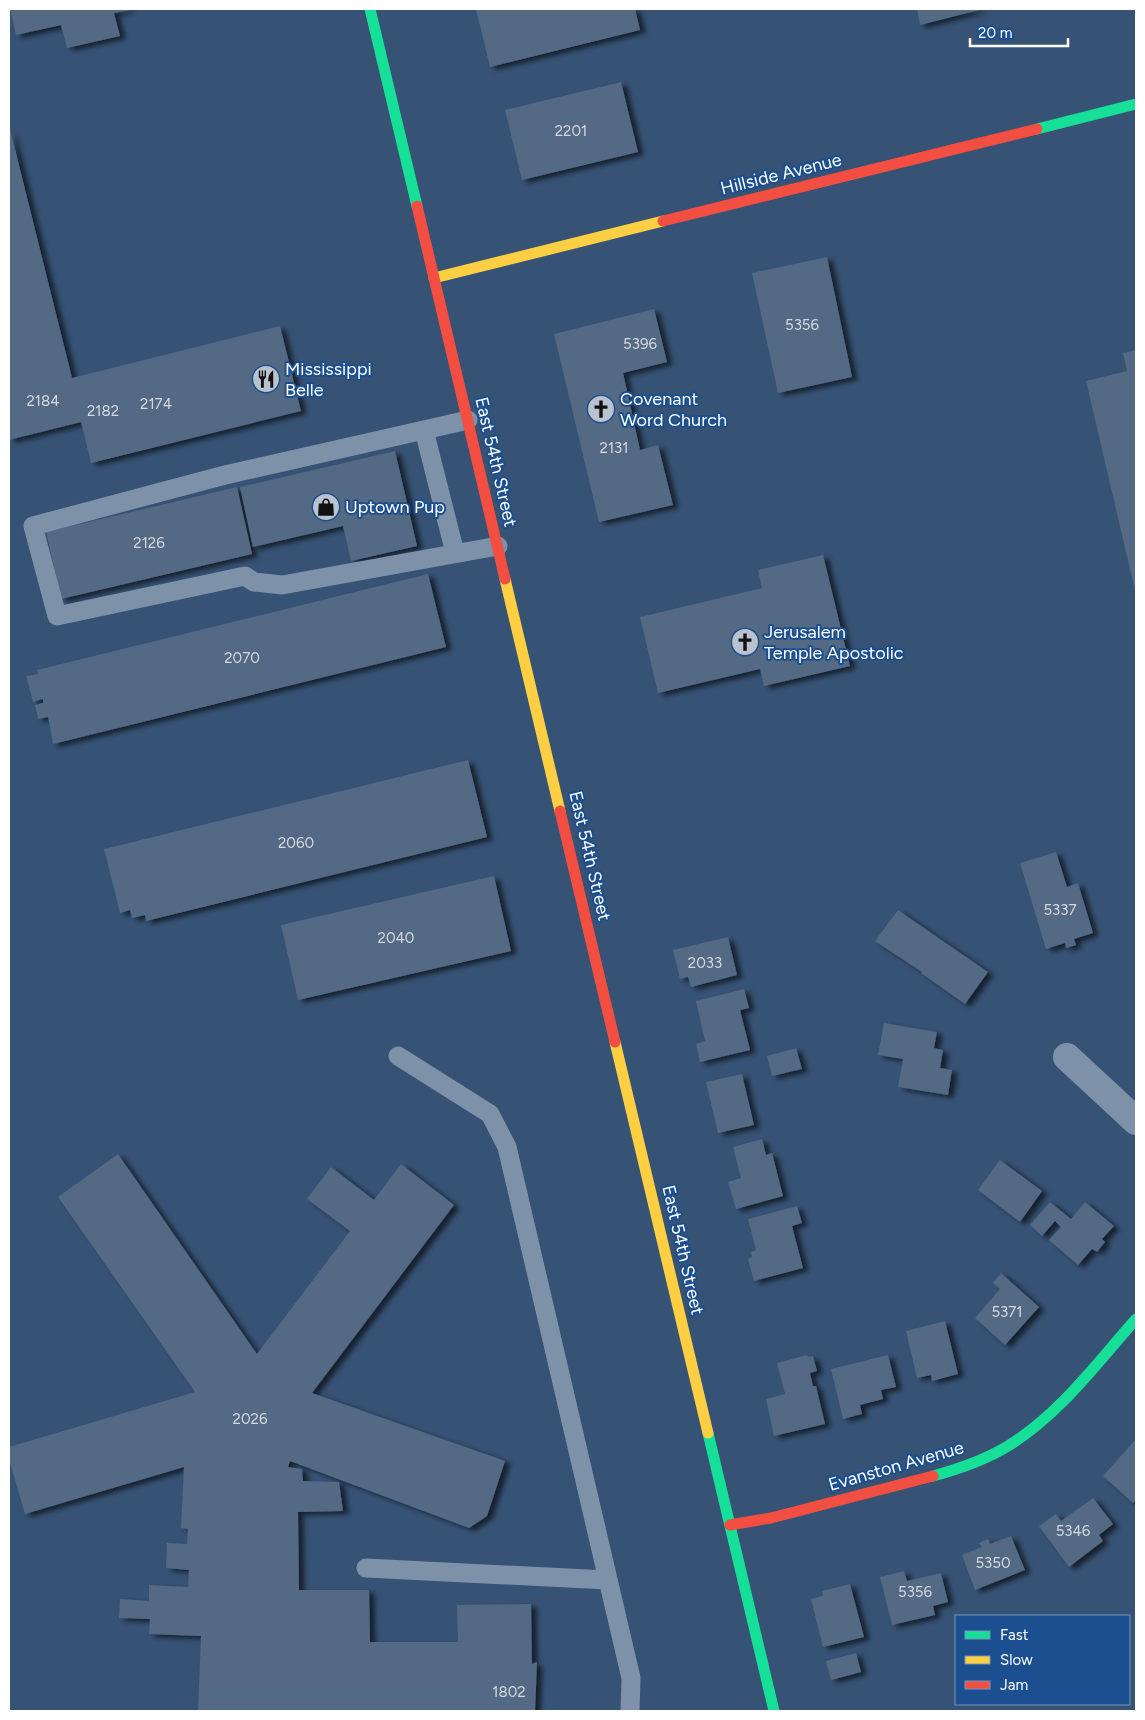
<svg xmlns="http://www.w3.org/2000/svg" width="1145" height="1720" viewBox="0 0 1145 1720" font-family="Figtree,sans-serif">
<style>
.building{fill:#526984;filter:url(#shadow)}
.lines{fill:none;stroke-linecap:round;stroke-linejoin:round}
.lane{stroke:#7d92a8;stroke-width:19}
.street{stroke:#7d92a8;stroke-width:28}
.fast{stroke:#16e098;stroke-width:11}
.slow{stroke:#ffcf43;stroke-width:11}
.jam{stroke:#f24e42;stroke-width:11}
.labels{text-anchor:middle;stroke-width:4;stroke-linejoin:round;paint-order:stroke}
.number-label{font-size:15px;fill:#d4dae0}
.street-label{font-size:18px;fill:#fff;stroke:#1b4f8f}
.poi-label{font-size:18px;fill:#fff;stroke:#1b4f8f;text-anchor:start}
</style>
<defs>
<filter id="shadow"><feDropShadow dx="5.5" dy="3" stdDeviation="2.5" flood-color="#0009"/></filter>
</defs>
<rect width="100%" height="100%" fill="#365274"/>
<!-- building -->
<path class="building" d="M10 9H130V10L114 13 120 36 67 48 61 25 16 35Z
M476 9H635L640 30 490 67Z
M917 9H983L920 25Z
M621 82 638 152 522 180 505 110Z
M10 129 72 378 280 326 301 411 91 463 81 422 9 440Z
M827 257 852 377 778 393 752 273Z
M654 309 667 362 623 373 640 450 658 445 673 505 599 522 554 334Z
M1136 350V585L1134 586 1086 381 1127 371 1123 353Z
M395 451 417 546 351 561 343 526 253 547 240 487Z
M237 487 252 554 61 599 46 532Z
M823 555 850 666 764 686 760 669 658 693 640 617 762 588 758 570Z
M428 574 446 647 53 744 48 717 38 719 35 705 43 703V699L33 702 26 676 38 674 37 670Z
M468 760 487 837 146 921 145 915 132 918 130 910 120 913 104 849Z
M1056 852 1067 887 1078 883 1093 933 1074 939 1076 945 1066 948 1065 943 1046 949 1020 863Z
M494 876 511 951 298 1000 281 925Z
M898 910 988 972 965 1004 921 973 922 972 875 941Z
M728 937 737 975 691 987 688 977 680 979 673 950Z
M744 989 749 1008 740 1010 750 1050 700 1062 696 1044 705 1041 696 1001Z
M884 1023 937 1032 934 1048 943 1050 940 1068 952 1070 948 1095 898 1087 903 1059 878 1055Z
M796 1048 802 1069 772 1076 767 1056Z
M742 1074 754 1125 718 1133 706 1082Z
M762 1139 766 1155 772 1153 783 1196 736 1209 728 1182 741 1178 733 1147Z
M118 1154 257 1354 350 1231 307 1199 331 1167 374 1200 401 1164 454 1205 312 1393 505 1461 487 1516 469 1528 290 1461 288 1467 302 1469 303 1481 339 1482 343 1511 298 1512 299 1590H369L370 1642H458L457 1605 531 1604 532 1664 537 1662 535 1711H198L201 1636 149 1634 150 1619 119 1618 120 1599 149 1601V1585L188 1587 189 1570 166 1568 167 1543 187 1544 188 1529 181 1528 184 1467 25 1514 9 1459V1447L195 1392 58 1197Z
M1000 1160 1042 1191 1020 1222 978 1190Z
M1050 1202 1071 1219 1085 1202 1114 1226 1102 1239 1105 1242 1097 1252 1092 1249 1078 1265 1049 1240 1061 1227 1055 1221 1042 1236 1030 1225Z
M797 1206 802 1223 792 1226 803 1268 754 1281 748 1259 752 1257 751 1252 756 1250 748 1219Z
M1001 1273 1039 1307 1005 1345 975 1318 1000 1289 993 1283Z
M945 1321 958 1374 932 1381 931 1375 917 1378 906 1331Z
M807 1355 808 1357 813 1356 817 1371 810 1373 813 1386H816L825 1424 774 1436 766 1399 785 1394 777 1363Z
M888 1355 896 1387 881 1390 883 1399 860 1405 862 1414 843 1419 831 1369Z
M1136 1439V1500L1133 1503 1103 1476Z
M1093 1498 1113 1524 1099 1535 1103 1541 1069 1567 1039 1526 1056 1514 1061 1521Z
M1011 1536 1025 1570 975 1590 962 1555 982 1547 979 1543 988 1539 990 1544Z
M904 1571 907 1581 941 1573 948 1602 933 1606 935 1615 892 1625 880 1577Z
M850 1584 864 1637 823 1647 811 1599 823 1596 822 1591Z
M856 1653 861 1672 831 1680 826 1661Z"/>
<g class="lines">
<!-- lane -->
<path class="lane" d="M468 420 225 475 33 526 57 616 245 576 254 582 282 585 498 546
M424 430 455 553
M398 1056 490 1114 507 1147 631 1678 630 1711
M366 1568 608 1580"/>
<!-- street -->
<path class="street" d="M1067 1057 1136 1121"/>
<!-- fast -->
<path class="fast" d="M370 9 417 206
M1037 129 1136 104
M708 1433 774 1711
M933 1476C959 1469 985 1460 1008 1446 1059 1415 1097 1363 1136 1319"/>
<!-- slow -->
<path class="slow" d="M434 278 663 221
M505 579 560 811
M615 1042 708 1433"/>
<!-- jam -->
<path class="jam" d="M417 206 505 579
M663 221 1037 129
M560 811 615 1042
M730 1525 771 1518 933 1476"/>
</g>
<!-- icons -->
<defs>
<g id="restaurant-disc" transform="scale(1.4375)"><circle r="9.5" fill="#b9c2ce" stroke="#1b4f8f"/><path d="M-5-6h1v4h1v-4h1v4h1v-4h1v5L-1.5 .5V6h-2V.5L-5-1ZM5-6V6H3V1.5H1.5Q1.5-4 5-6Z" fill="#111"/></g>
<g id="church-disc" transform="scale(1.4375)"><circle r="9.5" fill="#b9c2ce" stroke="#1b4f8f"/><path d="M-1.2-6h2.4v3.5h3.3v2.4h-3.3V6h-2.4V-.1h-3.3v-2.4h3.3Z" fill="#111"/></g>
<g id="shop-disc" transform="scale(1.4375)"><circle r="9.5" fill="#b9c2ce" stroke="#1b4f8f"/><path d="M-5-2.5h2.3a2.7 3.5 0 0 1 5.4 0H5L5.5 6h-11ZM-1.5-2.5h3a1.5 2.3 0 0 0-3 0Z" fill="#111"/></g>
</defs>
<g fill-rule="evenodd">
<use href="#restaurant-disc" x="266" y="379"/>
<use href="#church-disc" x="601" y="409"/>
<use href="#shop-disc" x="326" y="507"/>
<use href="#church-disc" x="745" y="642"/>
</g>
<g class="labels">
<!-- number labels -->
<g class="number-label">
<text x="571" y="136">2201</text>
<text x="802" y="330">5356</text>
<text x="640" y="349">5396</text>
<text x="43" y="406">2184</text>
<text x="156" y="409">2174</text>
<text x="103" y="416">2182</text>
<text x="614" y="453">2131</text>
<text x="149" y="548">2126</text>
<text x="242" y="663">2070</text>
<text x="296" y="848">2060</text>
<text x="1060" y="915">5337</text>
<text x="396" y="943">2040</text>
<text x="705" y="968">2033</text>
<text x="1007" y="1317">5371</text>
<text x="250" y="1424">2026</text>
<text x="1073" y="1536">5346</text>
<text x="993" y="1568">5350</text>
<text x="915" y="1597">5356</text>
<text x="509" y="1697">1802</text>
</g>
<!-- street labels -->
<g class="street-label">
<text transform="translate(781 174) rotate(-14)" y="6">Hillside Avenue</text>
<text transform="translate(496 462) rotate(77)" y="6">East 54th Street</text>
<text transform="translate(590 856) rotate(77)" y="6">East 54th Street</text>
<text transform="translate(683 1250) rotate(77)" y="6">East 54th Street</text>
<text transform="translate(896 1466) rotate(-16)" y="6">Evanston Avenue</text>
</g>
<!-- poi labels -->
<g class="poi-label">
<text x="285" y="375">Mississippi<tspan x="285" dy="21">Belle</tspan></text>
<text x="620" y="405">Covenant<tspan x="620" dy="21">Word Church</tspan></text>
<text x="345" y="513">Uptown Pup</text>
<text x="764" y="638">Jerusalem<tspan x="764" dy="21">Temple Apostolic</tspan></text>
</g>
</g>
<!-- border -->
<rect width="1145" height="1720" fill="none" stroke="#ffffff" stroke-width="20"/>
<!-- legend -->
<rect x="955" y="1615" width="175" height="90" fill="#1b4f8f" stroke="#7695bc"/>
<rect x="965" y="1631" width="25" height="8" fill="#16e098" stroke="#7695bc"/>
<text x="1000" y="1640" font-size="15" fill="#ffffff">Fast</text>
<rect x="965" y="1656" width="25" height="8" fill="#ffcf43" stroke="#7695bc"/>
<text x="1000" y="1665" font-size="15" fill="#ffffff">Slow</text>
<rect x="965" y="1681" width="25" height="8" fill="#f24e42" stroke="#7695bc"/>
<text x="1000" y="1690" font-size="15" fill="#ffffff">Jam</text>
<!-- scale -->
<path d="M970 38v8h98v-8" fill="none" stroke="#ffffff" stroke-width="2.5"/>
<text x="978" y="38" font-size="15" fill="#ffffff" stroke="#1b4f8f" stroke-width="4" paint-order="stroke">20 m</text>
</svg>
